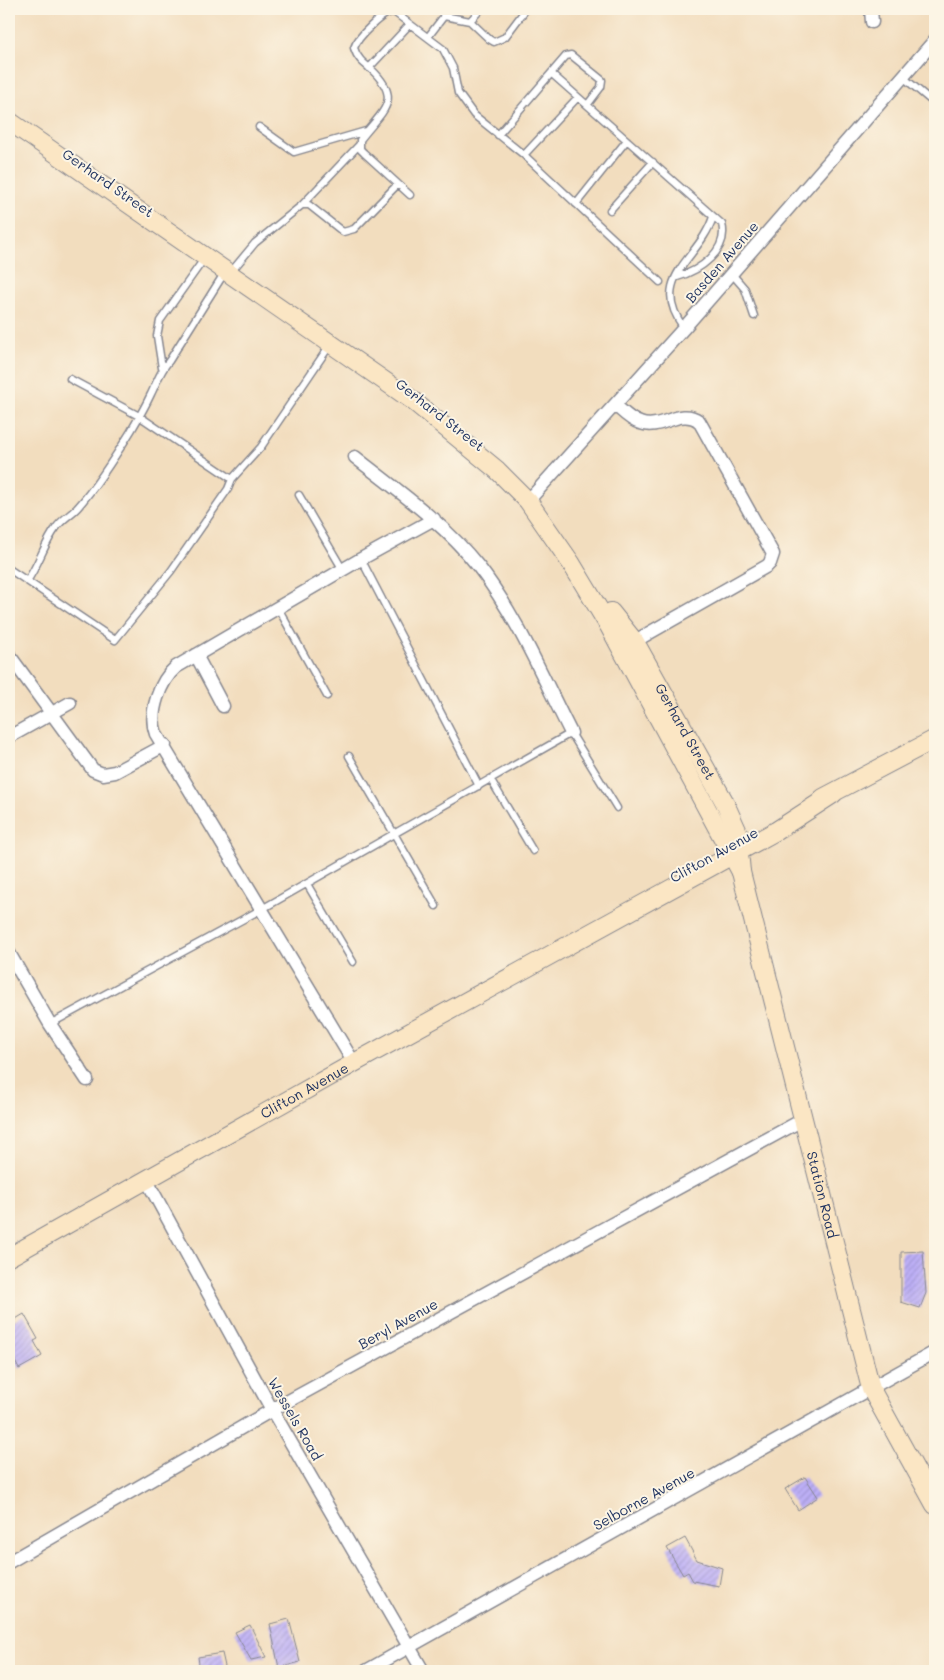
<svg xmlns="http://www.w3.org/2000/svg" width="944" height="1680" viewBox="0 0 944 1680" font-family="Mali,sans-serif">
<style>
.building{fill:url(#building-hatch)}
.lines{fill:none;stroke-linecap:round;stroke-linejoin:round}
.lane-casing{stroke:#86868e;stroke-width:9}
.street-casing{stroke:#86868e;stroke-width:15}
.secondary-casing{stroke:#86868e;stroke-width:20}
.lane{stroke:#fff;stroke-width:6}
.street{stroke:#fff;stroke-width:12}
.secondary{stroke:#fbe6c4;stroke-width:18}
.labels{text-anchor:middle;stroke-width:4;stroke-linejoin:round;paint-order:stroke}
.street-label{font-size:14px;fill:#1b2f5e;stroke:#fcf5e5}
</style>
<defs>
<pattern id="building-hatch" width="6" height="6" patternUnits="userSpaceOnUse" patternTransform="scale(1.25)"><rect width="6" height="6" fill="#beb0f7"/><path d="M-1 1l2-2M0 6l6-6M5 7l2-2" fill="none" stroke="#9a90cb"/></pattern>
</defs>
<rect width="100%" height="100%" fill="#fcf5e5"/>
<filter id="ink" filterUnits="userSpaceOnUse"><feTurbulence type="fractalNoise" baseFrequency=".02" numOctaves="2"/><feDisplacementMap in="SourceGraphic" scale="10" xChannelSelector="R" yChannelSelector="G"/><feConvolveMatrix kernelMatrix="1 2 1 2 8 2 1 2 1" color-interpolation-filters="sRGB"/></filter>
<filter id="wash" filterUnits="userSpaceOnUse"><feTurbulence type="fractalNoise" baseFrequency=".0096" numOctaves="4" result="noise"/><feDisplacementMap in="SourceGraphic" scale="20" xChannelSelector="R" yChannelSelector="G"/><feGaussianBlur stdDeviation="1.12" result="paint"/><feColorMatrix in="noise" values="0 0 0 0 0 0 0 0 0 0 0 0 0 0 0 0 0 1.4 0 .05"/><feComposite in="paint" operator="in"/></filter>
<g filter="url(#wash)">
<rect width="100%" height="100%" fill="#f2ddbe"/>
<g id="blocks">
<!-- building -->
<path class="building" d="M923 1251 926 1293 920 1308 901 1302V1252Z
M24 1314 38 1339 34 1341 42 1356 19 1369 9 1350V1323Z
M805 1477 818 1497 798 1510 785 1489Z
M685 1538 697 1560 722 1568 719 1586 693 1581 688 1572 683 1575 667 1548Z
M289 1619 300 1662 279 1668 270 1624Z
M250 1625 266 1657 251 1660 235 1632Z
M222 1653 226 1671H200L198 1657Z"/>
</g>
</g>
<g filter="url(#ink)">
<use href="#blocks" fill-opacity="0" stroke="#86868e" stroke-width="1"/>
<g class="lines">
<!-- lane casing -->
<g class="lane-casing">
<path id="lane" d="M440 9 444 16 470 21 489 39 494 42 505 37 526 9
M470 21 481 9
M428 37 444 16
M369 68 410 24
M552 74 722 224C729 251 699 271 677 277
M903 77 935 104
M259 127 294 152 366 131
M498 135 566 56 571 55 602 80 601 87 588 104
M524 155 578 97
M410 195 364 153 360 149V140C382 111 404 100 371 69 363 63 357 58 354 48 357 38 383 11 394 12L443 49 453 68 458 93 474 115 524 155 660 282
M576 204 627 140
M302 205 359 145
M610 210 653 162
M231 272 255 243 302 205H309L343 232 354 229 398 184
M732 274 745 289 754 316
M684 328C647 278 700 259 713 217
M934 334 935 337
M162 368 157 336 160 321 204 259
M70 379 139 416 232 479 228 489 171 571 115 640 27 581C39 564 44 544 56 528 62 519 72 514 78 507 98 484 115 457 131 431 138 419 145 407 151 394 157 382 160 371 169 361L225 272
M232 479 261 447 330 345
M299 495 343 570
M361 559 479 786
M9 569 27 581
M278 608 327 696
M349 756 436 906
M491 780 533 851
M307 884 353 962
M50 1024 262 909 571 733 617 808"/>
</g>
<!-- street casing -->
<g class="street-casing">
<path id="street" d="M871 9 872 22
M615 405C622 411 630 420 640 423 661 431 680 407 699 421L773 554 770 563 767 566 628 645
M355 457C398 491 444 523 478 566 517 616 542 676 571 733
M528 501 684 328 935 40
M9 655 93 770 103 774 115 772 165 745
M196 655 223 706
M9 737 70 703
M9 953 50 1024 87 1080
M354 1063 156 734C148 713 160 681 176 667L361 559 434 519
M146 1179 272 1410 423 1671
M9 1562 272 1410 804 1119
M366 1671 935 1352"/>
</g>
<!-- secondary casing -->
<g class="secondary-casing">
<g id="secondary">
<path d="M9 121 412 400 497 470 528 501 571 563 609 626 741 872"/>
<path id="s1" d="M611 612 635 642 724 801 741 839"/>
<path d="M823 798 935 739"/>
<path id="s2" d="M740 861 741 872 871 1389 935 1505"/>
<path id="s3" d="M9 1257 354 1063 776 831 833 794"/>
</g>
</g>
<!-- lane -->
<use href="#lane" class="lane"/>
<!-- street -->
<use href="#street" class="street"/>
<!-- secondary -->
<use href="#secondary" class="secondary"/>
</g>
</g>
<g class="labels">
<!-- street labels -->
<g class="street-label">
<text transform="translate(108 183) rotate(35)" y="5">Gerhard Street</text>
<text transform="translate(722 262) rotate(-49)" y="5">Basden Avenue</text>
<text transform="translate(440 415) rotate(38)" y="5">Gerhard Street</text>
<text dy="5" stroke="none"><textPath href="#s1" startOffset="141">Gerhard Street</textPath></text>
<text transform="translate(714 855) rotate(-29)" y="5">Clifton Avenue</text>
<text dy="5" stroke="none"><textPath href="#s3" startOffset="339">Clifton Avenue</textPath></text>
<text dy="5" stroke="none"><textPath href="#s2" startOffset="344">Station Road</textPath></text>
<text transform="translate(398 1324) rotate(-29)" y="5">Beryl Avenue</text>
<text transform="translate(295 1419) rotate(60)" y="5">Wessels Road</text>
<text transform="translate(644 1499) rotate(-29)" y="5">Selborne Avenue</text>
</g>
</g>
<!-- margin -->
<rect width="944" height="1680" fill="none" stroke="#fcf5e5" stroke-width="30"/>
</svg>
